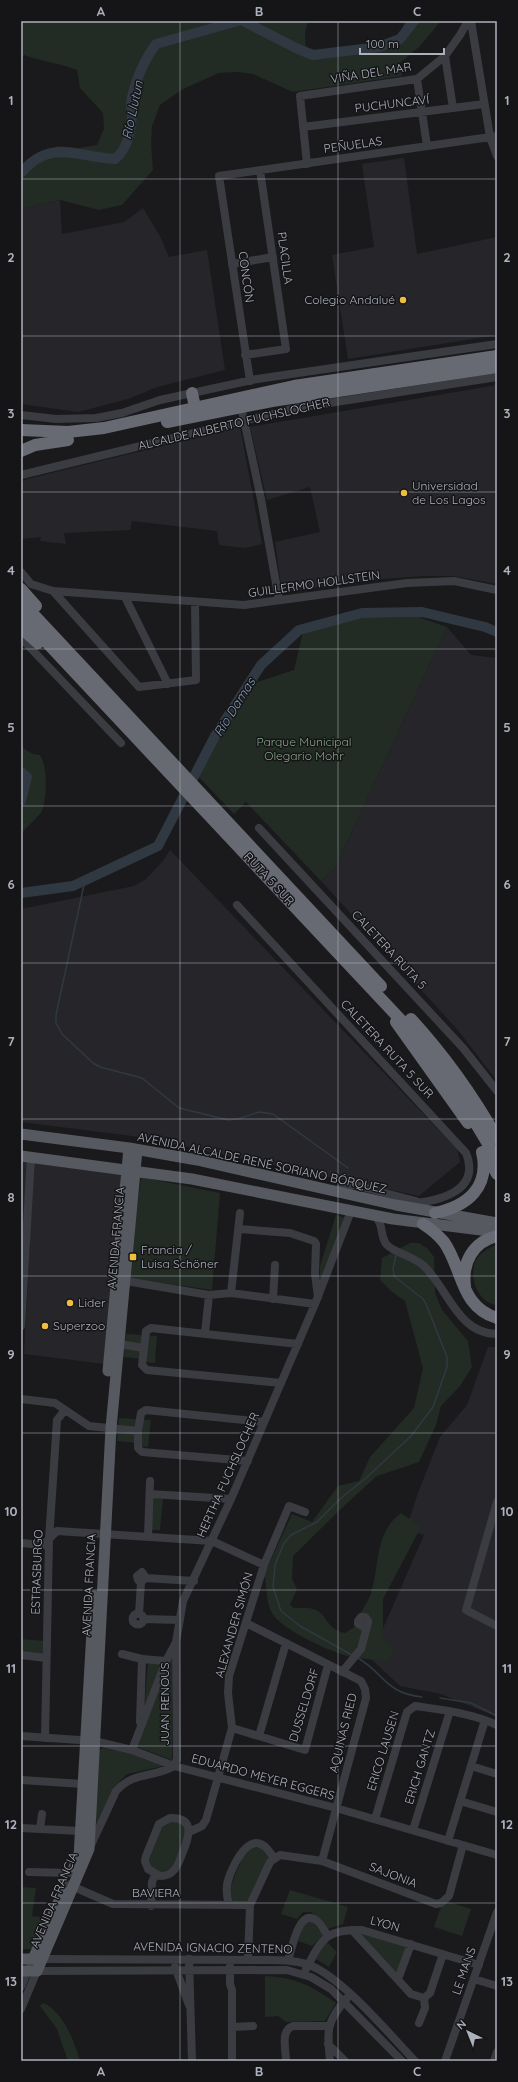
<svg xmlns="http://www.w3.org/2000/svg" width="518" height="2082" viewBox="0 0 518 2082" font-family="Quicksand,sans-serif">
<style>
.built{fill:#26262a}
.green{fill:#222b24}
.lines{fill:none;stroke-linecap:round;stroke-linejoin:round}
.stream{stroke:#303941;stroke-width:1.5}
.river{stroke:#303941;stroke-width:10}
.minor{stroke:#3b3c42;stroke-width:8}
.major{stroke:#575961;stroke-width:11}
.highway{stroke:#676a73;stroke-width:12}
.grid{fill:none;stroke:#adb1bc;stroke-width:1;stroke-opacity:0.55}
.poi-dot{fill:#f0be3e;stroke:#151518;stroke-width:1.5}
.labels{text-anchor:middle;stroke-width:3;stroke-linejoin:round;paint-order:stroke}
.street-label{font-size:12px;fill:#adb1bc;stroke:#151518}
.poi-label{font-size:12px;fill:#adb1bc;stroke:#151518;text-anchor:start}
.park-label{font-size:12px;fill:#85a688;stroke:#151518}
.water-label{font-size:13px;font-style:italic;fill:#859db6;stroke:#151518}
.neatline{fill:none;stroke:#adb1bc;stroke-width:1.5}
.grid-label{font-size:13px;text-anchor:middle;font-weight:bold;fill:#adb1bc}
</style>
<rect width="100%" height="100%" fill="#1a1a1d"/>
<!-- built -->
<path class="built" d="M404 158 417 254 497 237V335L348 359 332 255 374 247 362 164Z
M60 200 62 234 124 222 143 208 160 236 169 257 207 250 225 370 157 387 128 399 78 412 21 404V209Z
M497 385V584L454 576H424L380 579 282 592 275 542 320 532 310 487 267 500 250 427Z
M240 427 262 544 245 548 219 545 217 531 132 521 130 530 64 533 66 544 40 541 41 537 21 539V482L27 479Z
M447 627 471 655 497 658V1081L457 1029 321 881 335 868Z
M170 850 457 1149 460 1162 419 1196 140 1137 21 1122V909L134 886 146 879 163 861Z
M21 1160 28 1161 21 1280Z
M34 1161 121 1172 105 1364 24 1354Z
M488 1347H497V1717L441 1694 400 1686 370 1658 424 1535 406 1529 418 1493 440 1437 467 1405Z"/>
<!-- green -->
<path class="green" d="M21 21H308L305 33 306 56 314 59C330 57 377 54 388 46 396 40 403 30 404 21H441L419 47 400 63 402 76 293 92 253 74 237 72 219 73 183 89 160 105 152 126 151 144 153 170 122 205 99 210 60 200 21 209V167L32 157 57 146 78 148 97 145 104 129 103 113 80 88 77 70C60 63 42 62 24 55L21 59Z
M418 617 447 627 335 868 321 881 246 802 234 814 198 776 213 747 254 683 294 670 303 632 362 618Z
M21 747 33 754 40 755C48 767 47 797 42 811 40 815 25 829 21 834Z
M141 1177 220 1193 212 1290 128 1278Z
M336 1215 345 1218 320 1284V1266Z
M410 1243H419L428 1249 434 1257 435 1293 442 1310 468 1341 472 1367 460 1386 441 1406 436 1425 419 1462 377 1476 345 1505 293 1556 292 1579 297 1589 290 1605 294 1608C300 1608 308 1607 313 1609 329 1614 325 1629 345 1633L356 1626C358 1613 367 1605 371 1593 380 1565 374 1533 401 1513L421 1527 383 1599V1639L394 1650 388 1661C376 1660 364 1659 352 1657 334 1654 280 1629 272 1613 265 1601 268 1587 264 1575L292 1514 312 1522 338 1486 359 1481 370 1457 414 1408 423 1368 405 1301 392 1292 380 1280 382 1258Z
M497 1244V1305C475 1303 465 1268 481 1254 485 1250 492 1247 497 1244Z
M126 1334 157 1336 155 1363 146 1362 143 1359 123 1357Z
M119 1418 151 1420 148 1447 140 1446 136 1443 117 1441Z
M152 1497 163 1499 160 1530H150Z
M21 1639 44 1641 42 1655 21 1653Z
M172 1656V1760L137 1747Z
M148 1663 163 1664 144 1710Z
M103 1748 129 1753 164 1766 127 1774 114 1787 96 1824H94L99 1750Z
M175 1821 181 1822 185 1828 186 1837 172 1867 164 1872 157 1871 150 1867C148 1858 155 1836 161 1827 165 1823 170 1822 175 1821Z
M251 1847 261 1848 269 1858 248 1901H233L229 1890 244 1854Z
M21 1887 36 1888 32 1916 46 1918 32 1949H21Z
M290 1890 348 1907 343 1924 328 1929 311 1912H303L297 1919 281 1914Z
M449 1902 471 1909 462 1936 434 1927 441 1907Z
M311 1920 323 1935 312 1946 298 1941 303 1926Z
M359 1932 406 1947 397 1973Z
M327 1942 337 1952 329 1967 316 1959 322 1947Z
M265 1976C295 1977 312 1986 336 2003L325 2021 286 2022 278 2016 265 2017Z
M43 2003C62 2010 75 2042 80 2061H68L57 2029 40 2006Z"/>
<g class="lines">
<!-- stream -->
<path class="stream" d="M85 880 56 1015V1023L62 1034 93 1063 100 1067 142 1078 179 1108 228 1120 238 1119 259 1112 273 1114 348 1168
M352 1655 300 1626 281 1611 273 1587 275 1565 284 1543 291 1535 317 1522 341 1498 366 1478 411 1436 433 1407 447 1367V1357L426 1304 423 1299 394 1276 393 1268 396 1256
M358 1658C385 1674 385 1693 422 1697
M440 1698 471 1703 497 1716"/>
<!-- river -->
<path class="river" d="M243 21 298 49 313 55 379 47 400 39 414 21
M21 173C50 138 77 157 115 159 127 150 131 130 132 115 132 111 131 107 131 103 134 83 144 60 156 44L238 21
M21 772 27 777 21 801
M21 893 73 886 158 846 215 736 261 665 299 630 362 613 422 612 485 627 497 632"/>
<!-- minor -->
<path class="minor" d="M471 21 490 137 497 156
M445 56 453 108
M417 79 427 146
M303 127 484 104
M307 164 300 96 417 79 445 56 460 35 468 21
M232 264 273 257
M245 355 286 349 260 170
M250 381 219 176 497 136
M241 406 261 499 279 600
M21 415 56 419 96 418 122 413 160 400 257 379 497 344
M21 475 297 408 497 377
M21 572 31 584 53 591 244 605 407 583 454 581 497 590
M53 591 139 687 196 680 195 602
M125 597 168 684
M21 638 121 743
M259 828 463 1048 497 1091
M237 905 466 1153C482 1193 435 1202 406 1204
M335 1190 354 1185 416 1201
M374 1215C385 1225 379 1236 387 1245 395 1253 413 1256 424 1266 448 1289 458 1334 497 1334
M239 1229 290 1233 314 1241 316 1244 315 1274 318 1297
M120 1280 209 1295 231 1293 315 1304
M231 1293 240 1213
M273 1299 275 1265
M21 1326 31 1157
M205 1333 209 1295
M119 1344 144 1348
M281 1383 147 1370 142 1365 146 1331 151 1328 298 1344
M21 1399 55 1403 89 1426 138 1431
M248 1461 142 1452 138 1448V1431L141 1413 146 1410 264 1422
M150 1494 231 1499
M497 1502 466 1610 497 1626
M148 1537 150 1481
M21 1543 43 1545 57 1531 212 1541 264 1565
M146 1578 194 1581
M132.5 1619a5.5 5.5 0 1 1 11 0a5.5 5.5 0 1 1-11 0Z
M139 1614 141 1582 138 1580 137 1576 142 1572 146 1578 141 1582
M144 1619 180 1620
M246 1623 361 1681 365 1689 366 1698 322 1861
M122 1654 142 1659 140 1722
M21 1655 46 1658
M142 1659 166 1661
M342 1672 361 1649 368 1623V1621L365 1617H361L358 1621V1624L366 1628
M232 1728 305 1750 328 1665
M21 1736 94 1741 132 1750 174 1766 336 1808 497 1855
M259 1736 286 1643
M45 1738 49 1539 57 1420 65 1410
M132 1750 166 1661 176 1642 183 1601 231 1499 315 1304 351 1211
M471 1766 497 1774
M21 1780 83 1784
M460 1801 497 1812
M170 1818C196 1817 189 1838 182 1854 180 1859 178 1866 174 1870 170 1875 166 1876 160 1876L148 1869 145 1861 146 1856 159 1824Z
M375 1819 407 1712 415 1706C443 1710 471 1713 497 1725
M21 1828 80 1831
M40 1829 42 1814
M413 1830 450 1711
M189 1832 202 1826 206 1820 232 1728 228 1693 229 1676 264 1565 289 1506 305 1512
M448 1841 485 1720
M91 1845 116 1791C134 1771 154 1778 174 1766L177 1759 176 1643
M29 1872 71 1873
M67 1884 113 1904 250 1905
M229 1904C227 1898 226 1892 227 1885 229 1873 246 1832 264 1846 268 1849 271 1854 274 1858
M151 1906 152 1882 155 1875
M352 1930 411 1994 424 1998
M42 1959 257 1960C274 1960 292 1959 309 1965 341 1976 390 2035 415 2061
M189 1959 192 2061
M248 1960 250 1905 270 1862 280 1855 322 1861 436 1904 441 1903 449 1896 463 1845
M288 1960C292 1950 298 1911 314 1919 320 1921 324 1931 328 1936
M230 1966V1984L232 1990V2061
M175 1967 189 2005
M306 1969C322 1939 325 1929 362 1930L479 1965
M398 1979 411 1944
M474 1979 497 1986
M21 1987 33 1959
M21 2009 37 1971 287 1970 311 1977 331 1989 402 2061
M419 2023 425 2008 424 1998 430 1993 443 1954
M232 2027 253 2026
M328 2044 345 2061
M286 2061C286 2050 280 2030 293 2026H328
M330 2061C327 2030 326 2022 347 1998
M445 2061 497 1912
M494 2061 497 2052"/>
<!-- major -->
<path class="major" d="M21 1134 129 1148 197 1160 396 1205 497 1223
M21 1156 192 1179 393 1219 497 1232
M108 1371 129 1148
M74 1867 79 1857 94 1596
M21 1959H40
M33 1959 63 1892
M21 1971H37L89 1849 111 1428 137 1150"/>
<!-- highway -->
<path class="highway" d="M192 393 195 407
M167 422 272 401 497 367
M21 430 68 432 104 428 294 386 497 356
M21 451 35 445 68 440
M21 589 36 606
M21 601 381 986
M21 615 413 1033 454 1087 497 1159
M21 628 38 643
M411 1019C445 1056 472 1094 497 1138
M396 1022 468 1123
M485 1153 497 1174
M435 1213C468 1206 490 1187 482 1152
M423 1224C431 1229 438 1235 444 1242 463 1269 460 1307 497 1318
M465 1286C462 1262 473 1242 497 1236"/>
</g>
<!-- grid -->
<path class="grid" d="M180 21V2061M338 21V2061M21 179H497M21 336H497M21 492H497M21 649H497M21 806H497M21 963H497M21 1119H497M21 1276H497M21 1433H497M21 1590H497M21 1746H497M21 1903H497"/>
<!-- markers -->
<g class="poi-dot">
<circle cx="403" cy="300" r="4"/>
<circle cx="404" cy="493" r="4"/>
<rect x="129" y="1253" width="8" height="8" rx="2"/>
<circle cx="70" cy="1303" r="4"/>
<circle cx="45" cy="1326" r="4"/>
</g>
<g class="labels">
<!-- street labels -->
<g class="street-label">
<text transform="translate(371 73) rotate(-9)" y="4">VIÑA DEL MAR</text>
<text transform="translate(392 104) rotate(-7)" y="4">PUCHUNCAVÍ</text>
<text transform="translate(353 145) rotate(-8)" y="4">PEÑUELAS</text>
<text transform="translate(285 258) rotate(82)" y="4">PLACILLA</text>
<text transform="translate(246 277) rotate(82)" y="4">CONCÓN</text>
<text transform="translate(234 424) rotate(-13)" y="4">ALCALDE ALBERTO FUCHSLOCHER</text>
<text transform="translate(314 584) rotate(-8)" y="4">GUILLERMO HOLLSTEIN</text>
<text transform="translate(269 879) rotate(47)" y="4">RUTA 5 SUR</text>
<text transform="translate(389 950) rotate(47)" y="4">CALETERA RUTA 5</text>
<text transform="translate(387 1049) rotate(47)" y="4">CALETERA RUTA 5 SUR</text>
<text transform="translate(262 1163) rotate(12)" y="4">AVENIDA ALCALDE RENÉ SORIANO BÓRQUEZ</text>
<text transform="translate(116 1238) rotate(-85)" y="4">AVENIDA FRANCIA</text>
<text transform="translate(228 1475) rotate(-66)" y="4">HERTHA FUCHSLOCHER</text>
<text transform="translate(37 1572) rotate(-88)" y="4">ESTRASBURGO</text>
<text transform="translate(89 1585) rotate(-87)" y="4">AVENIDA FRANCIA</text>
<text transform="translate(234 1625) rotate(-74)" y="4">ALEXANDER SIMÓN</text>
<text transform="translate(165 1704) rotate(-90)" y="4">JUAN RENOUS</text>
<text transform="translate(304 1705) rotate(-73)" y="4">DUSSELDORF</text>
<text transform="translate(343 1733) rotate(-76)" y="4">AQUINAS RIED</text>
<text transform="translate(383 1751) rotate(-73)" y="4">ERICO LAUSEN</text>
<text transform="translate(420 1767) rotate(-73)" y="4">ERICH GANTZ</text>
<text transform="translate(263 1777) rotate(15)" y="4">EDUARDO MEYER EGGERS</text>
<text transform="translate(393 1875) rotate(21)" y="4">SAJONIA</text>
<text x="156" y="1897">BAVIERA</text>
<text transform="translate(54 1900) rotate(-67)" y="4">AVENIDA FRANCIA</text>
<text transform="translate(385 1924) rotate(16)" y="4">LYON</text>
<text transform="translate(213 1948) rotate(1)" y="4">AVENIDA IGNACIO ZENTENO</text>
<text transform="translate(464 1971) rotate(-71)" y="4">LE MANS</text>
</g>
<!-- poi labels -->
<g class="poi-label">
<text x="395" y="304" text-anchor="end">Colegio Andalué</text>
<text x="412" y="490">Universidad<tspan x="412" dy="14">de Los Lagos</tspan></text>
<text x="141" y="1254">Francia /<tspan x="141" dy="14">Luisa Schöner</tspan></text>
<text x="78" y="1307">Lider</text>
<text x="53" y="1330">Superzoo</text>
</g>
<!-- park labels -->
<g class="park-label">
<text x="304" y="746">Parque Municipal<tspan x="304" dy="14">Olegario Mohr</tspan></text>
</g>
<!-- water labels -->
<g class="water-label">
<text transform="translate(132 110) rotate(-78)" y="5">Río Llutun</text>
<text transform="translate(234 707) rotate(-58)" y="5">Río Damas</text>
</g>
</g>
<!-- border -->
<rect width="518" height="2082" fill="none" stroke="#151518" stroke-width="44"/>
<!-- north arrow -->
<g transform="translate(468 2032) rotate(317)" stroke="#151518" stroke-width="3" paint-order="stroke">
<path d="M0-3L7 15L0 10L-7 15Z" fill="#adb1bc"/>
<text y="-6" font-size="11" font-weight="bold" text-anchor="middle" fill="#adb1bc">N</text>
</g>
<!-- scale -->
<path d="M360 48v6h84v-6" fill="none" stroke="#adb1bc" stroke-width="2"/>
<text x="366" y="48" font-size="12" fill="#adb1bc" stroke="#151518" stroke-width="3" paint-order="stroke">100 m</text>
<rect x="22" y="22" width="474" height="2038" class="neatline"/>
<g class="grid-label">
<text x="101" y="16">A</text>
<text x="259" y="16">B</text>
<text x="417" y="16">C</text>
<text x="11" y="105">1</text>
<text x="507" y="105">1</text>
<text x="11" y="262">2</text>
<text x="507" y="262">2</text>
<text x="11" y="418">3</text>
<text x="507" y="418">3</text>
<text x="11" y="575">4</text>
<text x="507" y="575">4</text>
<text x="11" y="732">5</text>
<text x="507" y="732">5</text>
<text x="11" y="889">6</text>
<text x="507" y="889">6</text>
<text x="11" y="1046">7</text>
<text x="507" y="1046">7</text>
<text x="11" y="1202">8</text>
<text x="507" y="1202">8</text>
<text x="11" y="1359">9</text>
<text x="507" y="1359">9</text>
<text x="11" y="1516">10</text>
<text x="507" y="1516">10</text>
<text x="11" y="1673">11</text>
<text x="507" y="1673">11</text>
<text x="11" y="1829">12</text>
<text x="507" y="1829">12</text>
<text x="11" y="1986">13</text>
<text x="507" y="1986">13</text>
<text x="101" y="2076">A</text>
<text x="259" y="2076">B</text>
<text x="417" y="2076">C</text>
</g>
</svg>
